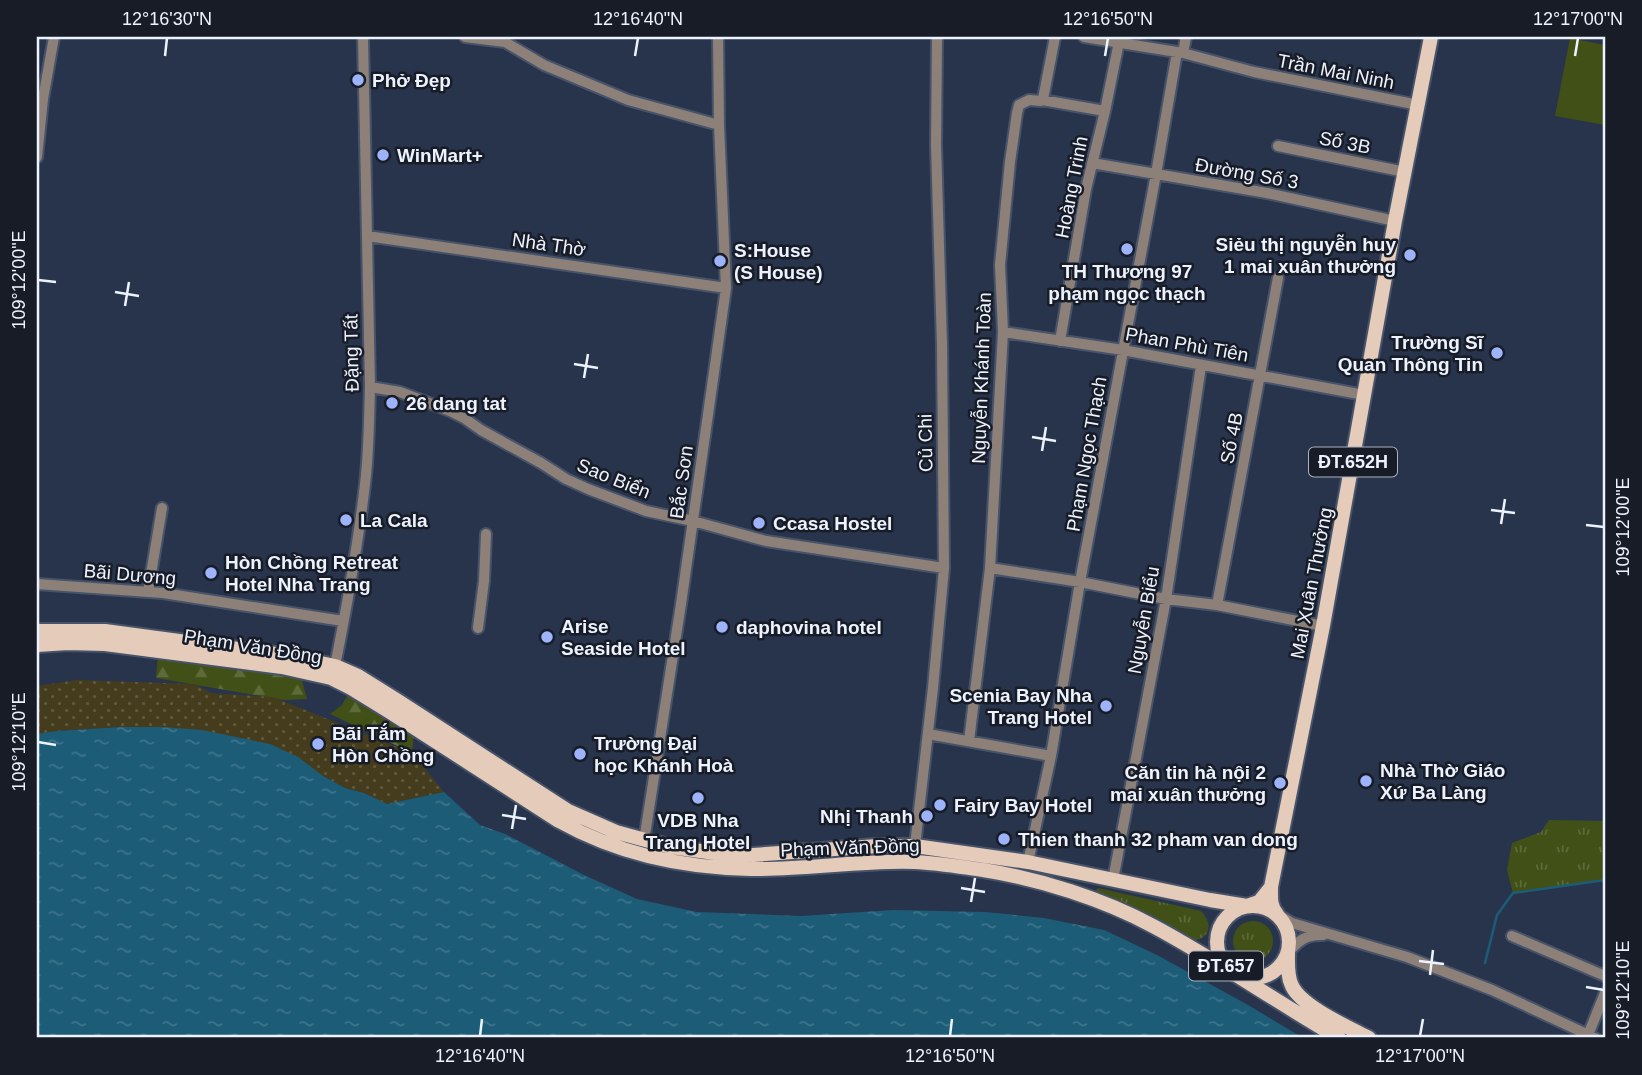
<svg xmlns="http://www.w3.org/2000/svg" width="1642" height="1075" viewBox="0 0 1642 1075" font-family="Arial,sans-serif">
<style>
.grass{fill:url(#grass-tufts)}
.forest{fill:url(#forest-firs)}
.sand{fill:url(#sand-dots)}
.pitch{fill:#415017}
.water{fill:url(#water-ripples)}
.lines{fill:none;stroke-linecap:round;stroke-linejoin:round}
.stream{stroke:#1c5c77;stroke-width:2.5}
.minor-casing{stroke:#475369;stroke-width:14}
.major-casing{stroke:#475369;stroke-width:18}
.minor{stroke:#8d8078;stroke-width:10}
.major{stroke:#e5cbba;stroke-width:14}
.ticks{fill:none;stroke:#ecf3ff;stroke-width:2.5}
.poi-dot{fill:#9db4fd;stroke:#171c27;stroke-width:2.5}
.labels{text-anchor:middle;stroke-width:5;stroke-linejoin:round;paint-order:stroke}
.shield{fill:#171c27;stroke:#acb2be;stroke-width:2}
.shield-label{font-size:18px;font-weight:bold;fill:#ecf3ff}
.street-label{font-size:19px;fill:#ecf3ff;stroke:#171c27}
.poi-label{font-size:19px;font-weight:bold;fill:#ecf3ff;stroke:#171c27;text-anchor:start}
.neatline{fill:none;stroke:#ecf3ff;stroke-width:2.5}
.ticks-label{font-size:18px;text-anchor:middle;fill:#ecf3ff}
</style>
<defs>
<pattern id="grass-tufts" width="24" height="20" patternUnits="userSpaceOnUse" patternTransform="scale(1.75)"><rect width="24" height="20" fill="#415017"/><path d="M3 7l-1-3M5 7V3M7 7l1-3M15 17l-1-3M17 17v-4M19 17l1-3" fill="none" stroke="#5d6a3a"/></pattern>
<pattern id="forest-firs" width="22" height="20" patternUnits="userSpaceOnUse" patternTransform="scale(1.75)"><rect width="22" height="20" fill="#415017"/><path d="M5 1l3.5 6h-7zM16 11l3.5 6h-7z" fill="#5d6a3a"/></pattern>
<pattern id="sand-dots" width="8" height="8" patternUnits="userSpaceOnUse" patternTransform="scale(1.75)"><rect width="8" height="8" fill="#443c1c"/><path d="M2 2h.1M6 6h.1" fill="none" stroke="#5f593e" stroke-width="1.8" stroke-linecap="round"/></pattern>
<pattern id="water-ripples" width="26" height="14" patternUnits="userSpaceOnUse" patternTransform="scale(1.75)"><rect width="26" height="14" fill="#1c5c77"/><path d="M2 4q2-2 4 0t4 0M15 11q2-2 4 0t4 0" fill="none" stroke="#3d748b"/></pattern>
</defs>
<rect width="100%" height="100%" fill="#28344c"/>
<!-- grass -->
<path class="grass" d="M1549 820 1605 821V880L1513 893 1507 870 1512 843 1541 832Z
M1098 888 1201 911C1214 924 1210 939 1192 941 1161 924 1130 905 1096 893V890Z
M1233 941a20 20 0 1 1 40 0a20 20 0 1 1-40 0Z"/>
<!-- forest -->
<path class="forest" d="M158 655 301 677 307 699 284 700 156 678Z
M349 693 414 732 412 753 330 714 342 705Z"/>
<!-- sand -->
<path class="sand" d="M77 680 194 684 211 693 273 697 412 753 444 792 387 804 364 793 345 788 323 776 162 727H121L57 731 37 734V686Z"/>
<!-- pitch -->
<path class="pitch" d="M1570 38 1605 45V125L1555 116Z"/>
<!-- water -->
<path class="water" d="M121 727H162L202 730 270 744 298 757 323 776 345 788 364 793 387 804 444 792 480 825 505 834 584 875 637 899 697 912 801 916 893 910 985 912 1044 918 1104 930 1157 955 1248 1005 1303 1038H37V734L57 731Z"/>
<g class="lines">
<!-- stream -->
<path class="stream" d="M1485 963 1497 915 1513 893 1605 880"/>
<!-- minor casing -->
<g class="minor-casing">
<path id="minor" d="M465 37 505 42 544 65 628 100 719 125
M1084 37 1183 53 1254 72 1418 105
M1183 53 1186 37
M1042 100 1105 111
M1278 146 1405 172
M37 157 43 99 54 37
M1092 163 1267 193 1395 221
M367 236 726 288
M1003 332 1123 350 1364 395
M1060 341 1086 189 1105 111 1119 42
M370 387 400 392 450 411 464 418 481 430 541 463 566 479 588 489 646 511 693 521 766 541 944 568
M990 568 1080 582 1166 599 1217 605 1323 626
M37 584 163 593 343 621
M148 592 162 508
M1217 605 1278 278
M478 628 484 581 486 534
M335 666C347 606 358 545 365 484 369 452 369 419 370 387L363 37
M928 734 1051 756
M969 741 990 568 1003 332 1000 265 1010 162 1017 113 1019 105 1029 100 1041 101 1043 99 1055 37
M644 841 681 604 726 288 719 125 718 37
M915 846 933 688 944 568 942 345 936 145 937 37
M1028 862 1051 756 1080 582 1156 174 1177 52
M1113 880 1166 599 1201 366
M1277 914 1292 923 1407 957 1492 990 1595 1038
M1512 936 1605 976
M1288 953C1298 941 1306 934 1323 935
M1588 1035 1605 993"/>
</g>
<!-- major casing -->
<g class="major-casing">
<path id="major" d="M37 631H105L283 655 335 666 358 676 398 701 568 811 616 832 671 847 722 854 753 855 877 846H915L1028 862 1210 900 1247 906 1259 902 1271 887
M37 645 68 643 105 644 282 667 331 678 351 688 390 712 559 821C618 854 683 868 751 869 806 870 861 860 915 862 938 863 961 867 983 870 1040 879 1103 899 1153 926 1217 960 1276 1002 1339 1038
M1217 942a36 36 0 1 1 72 0a36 36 0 1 1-72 0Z
M1277 914C1270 906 1271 898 1271 887L1323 626 1395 221 1431 37
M1288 953C1288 964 1287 976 1292 986 1302 1007 1348 1027 1369 1038"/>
</g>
<!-- minor -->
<use href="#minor" class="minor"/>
<!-- major -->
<use href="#major" class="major"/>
</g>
<!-- ticks -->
<path class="ticks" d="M165 56 167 38M635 56 638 38M1105 56 1108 38M1575 56 1578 38M38 280 56 282M115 292 139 296M125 306 129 282M574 364 598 368M584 378 588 354M1032 437 1056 441M1042 451 1046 427M1491 510 1515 513M1501 524 1505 499M1586 525 1604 527M38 742 56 745M502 815 526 819M512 829 516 805M961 888 985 892M971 902 975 878M1419 961 1444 964M1430 975 1433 950M1586 987 1604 990M480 1036 482 1019M950 1036 952 1019M1420 1036 1423 1019"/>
<!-- markers -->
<g class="poi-dot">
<circle cx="358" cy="80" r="7"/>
<circle cx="383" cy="155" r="7"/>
<circle cx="1127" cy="249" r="7"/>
<circle cx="1410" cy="255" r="7"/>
<circle cx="720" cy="261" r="7"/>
<circle cx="1497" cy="353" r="7"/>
<circle cx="392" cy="403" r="7"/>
<circle cx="346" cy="520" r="7"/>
<circle cx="759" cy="523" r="7"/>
<circle cx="211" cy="573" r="7"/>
<circle cx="722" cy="627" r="7"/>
<circle cx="547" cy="637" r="7"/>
<circle cx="1106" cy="706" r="7"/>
<circle cx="318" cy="744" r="7"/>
<circle cx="580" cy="754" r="7"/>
<circle cx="1366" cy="781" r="7"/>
<circle cx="1280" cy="783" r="7"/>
<circle cx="698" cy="798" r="7"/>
<circle cx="940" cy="805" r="7"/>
<circle cx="927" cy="816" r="7"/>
<circle cx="1004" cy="839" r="7"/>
</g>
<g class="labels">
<!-- shield labels -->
<g class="shield">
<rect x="1309" y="447.5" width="88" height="29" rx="5"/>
<rect x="1189" y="951.5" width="74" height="29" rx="5"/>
</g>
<g class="shield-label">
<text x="1353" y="468">ĐT.652H</text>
<text x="1226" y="972">ĐT.657</text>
</g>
<!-- street labels -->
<g class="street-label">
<text transform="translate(1336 71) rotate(11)" y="7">Trần Mai Ninh</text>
<text transform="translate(1345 142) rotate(11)" y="7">Số 3B</text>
<text transform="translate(1247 173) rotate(10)" y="7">Đường Số 3</text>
<text transform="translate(1071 187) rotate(-79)" y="7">Hoàng Trinh</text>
<text transform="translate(549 244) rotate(8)" y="7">Nhà Thờ</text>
<text transform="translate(1187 344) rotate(10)" y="7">Phan Phù Tiên</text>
<text transform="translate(351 353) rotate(-91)" y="7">Đặng Tất</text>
<text transform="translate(981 378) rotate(-88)" y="7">Nguyễn Khánh Toàn</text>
<text transform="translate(1231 438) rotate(-79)" y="7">Số 4B</text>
<text transform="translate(925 443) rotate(-91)" y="7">Củ Chi</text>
<text transform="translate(1086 454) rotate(-80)" y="7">Phạm Ngọc Thạch</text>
<text transform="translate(614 478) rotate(22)" y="7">Sao Biển</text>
<text transform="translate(681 482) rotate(-82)" y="7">Bắc Sơn</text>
<text transform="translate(130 574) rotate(5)" y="7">Bãi Dương</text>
<text transform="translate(1311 583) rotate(-79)" y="7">Mai Xuân Thưởng</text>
<text transform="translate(1143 620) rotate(-80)" y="7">Nguyễn Biểu</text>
<text transform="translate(253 646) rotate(9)" y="7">Phạm Văn Đồng</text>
<text transform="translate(850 847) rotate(-2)" y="7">Phạm Văn Đồng</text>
</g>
<!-- poi labels -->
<g class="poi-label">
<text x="372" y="87">Phở Đẹp</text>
<text x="397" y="162">WinMart+</text>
<text x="1396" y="251" text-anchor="end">Siẻu thị nguyễn huy<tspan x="1396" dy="22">1 mai xuân thưởng</tspan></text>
<text x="734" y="257">S:House<tspan x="734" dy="22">(S House)</tspan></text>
<text x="1127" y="278" text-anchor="middle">TH Thương 97<tspan x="1127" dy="22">phạm ngọc thạch</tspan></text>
<text x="1483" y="349" text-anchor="end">Trường Sĩ<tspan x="1483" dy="22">Quan Thông Tin</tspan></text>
<text x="406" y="410">26 dang tat</text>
<text x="360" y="527">La Cala</text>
<text x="773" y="530">Ccasa Hostel</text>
<text x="225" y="569">Hòn Chồng Retreat<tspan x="225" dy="22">Hotel Nha Trang</tspan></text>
<text x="561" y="633">Arise<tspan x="561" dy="22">Seaside Hotel</tspan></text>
<text x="736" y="634">daphovina hotel</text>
<text x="1092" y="702" text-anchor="end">Scenia Bay Nha<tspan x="1092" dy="22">Trang Hotel</tspan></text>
<text x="332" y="740">Bãi Tắm<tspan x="332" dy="22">Hòn Chồng</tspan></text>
<text x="594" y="750">Trường Đại<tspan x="594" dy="22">học Khánh Hoà</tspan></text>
<text x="1380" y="777">Nhà Thờ Giáo<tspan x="1380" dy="22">Xứ Ba Làng</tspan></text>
<text x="1266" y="779" text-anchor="end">Căn tin hà nội 2<tspan x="1266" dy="22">mai xuân thưởng</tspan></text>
<text x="954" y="812">Fairy Bay Hotel</text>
<text x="913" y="823" text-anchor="end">Nhị Thanh</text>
<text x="698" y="827" text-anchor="middle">VDB Nha<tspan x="698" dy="22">Trang Hotel</tspan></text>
<text x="1018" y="846">Thien thanh 32 pham van dong</text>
</g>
</g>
<!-- border -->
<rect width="1642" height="1075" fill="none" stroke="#171c27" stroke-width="77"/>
<rect x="38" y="38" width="1566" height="998" class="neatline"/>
<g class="ticks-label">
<text x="167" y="25">12°16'30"N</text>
<text x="638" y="25">12°16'40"N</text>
<text x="1108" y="25">12°16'50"N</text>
<text x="1578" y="25">12°17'00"N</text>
<text transform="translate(19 280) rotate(-90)" y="6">109°12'00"E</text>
<text transform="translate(1623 527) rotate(-90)" y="6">109°12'00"E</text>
<text transform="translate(19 742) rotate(-90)" y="6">109°12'10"E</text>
<text transform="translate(1623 990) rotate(-90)" y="6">109°12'10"E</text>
<text x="480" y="1062">12°16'40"N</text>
<text x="950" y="1062">12°16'50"N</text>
<text x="1420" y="1062">12°17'00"N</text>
</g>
</svg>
